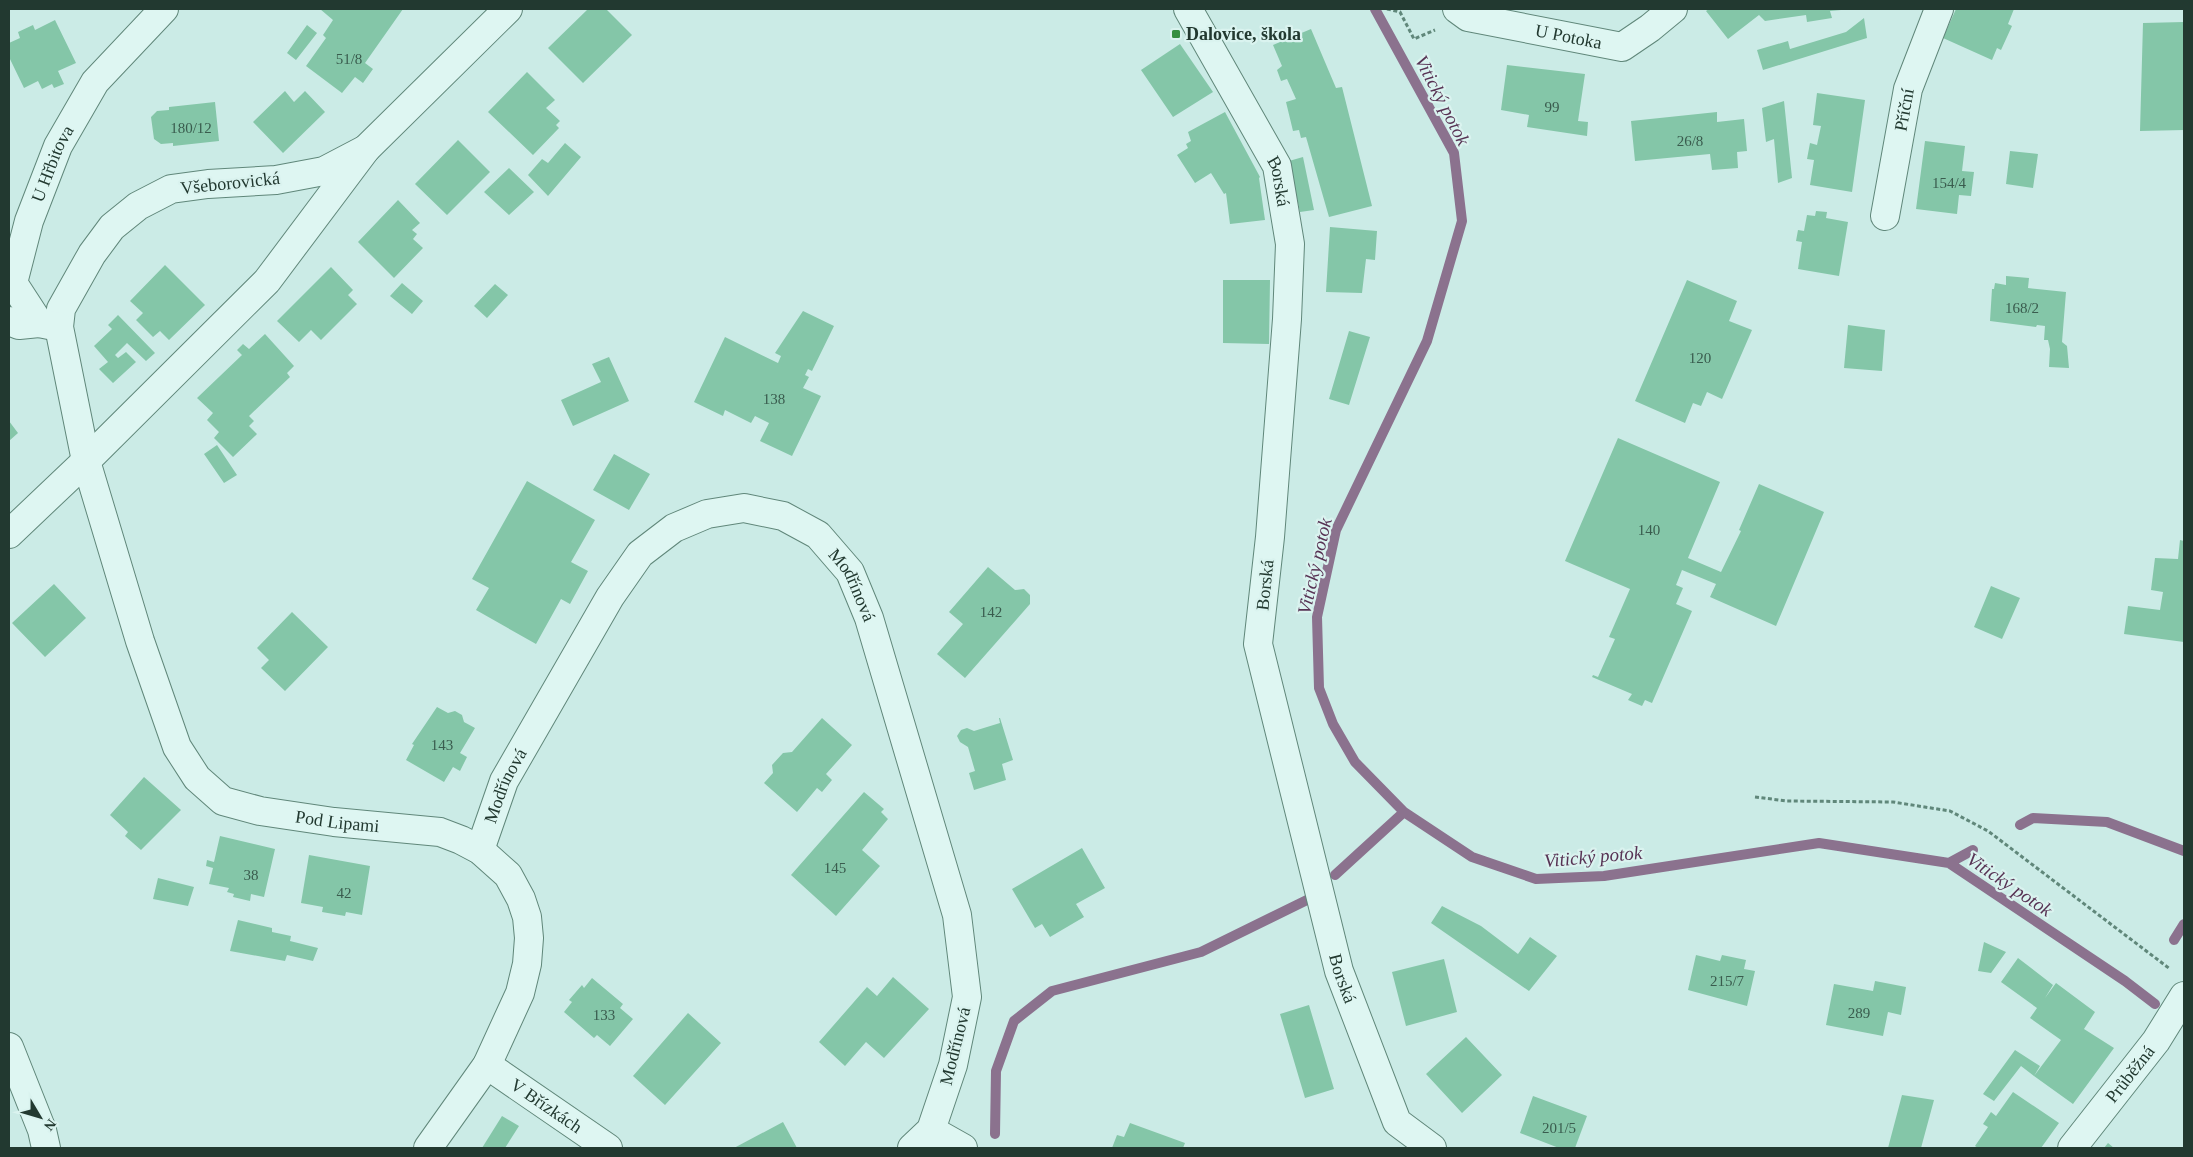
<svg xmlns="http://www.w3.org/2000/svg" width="2193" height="1157" viewBox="0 0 2193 1157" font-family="'Times New Roman',serif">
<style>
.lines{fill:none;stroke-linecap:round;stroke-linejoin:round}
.stream{stroke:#8b728e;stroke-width:10}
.building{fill:#84c6a8}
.minor-casing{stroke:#60877a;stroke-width:30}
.path{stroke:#60877a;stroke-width:3;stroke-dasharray:4 2.5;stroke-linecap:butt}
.minor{stroke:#def6f2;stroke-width:28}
.poi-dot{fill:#369041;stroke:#daf3ef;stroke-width:2}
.labels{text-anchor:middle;stroke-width:4.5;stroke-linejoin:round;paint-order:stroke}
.number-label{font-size:15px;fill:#3a5c4e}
.poi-label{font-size:18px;font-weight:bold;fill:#223930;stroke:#daf3ef;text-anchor:start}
.street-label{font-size:18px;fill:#223930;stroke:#daf3ef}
.water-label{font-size:19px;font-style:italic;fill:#573354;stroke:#daf3ef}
</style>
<rect width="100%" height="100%" fill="#cbebe6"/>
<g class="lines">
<!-- stream -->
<path class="stream" d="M1375 9 1454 153 1462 221 1427 341 1336 530 1317 617 1319 688 1333 724 1355 762 1404 812 1472 857 1536 879 1604 876 1819 843 1949 863 2125 981 2155 1004
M2020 825 2033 818 2107 822 2184 851
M1949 863 1973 850
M1335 875 1404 812
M2174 940 2184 924
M995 1134 996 1071 1014 1021 1052 991 1201 952 1309 899"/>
</g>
<!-- building -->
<path class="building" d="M320 9H403L365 63 373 69 363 83 355 77 342 93 306 66 326 38 323 35 333 20Z
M588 9H606L632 35 583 83 548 48Z
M1709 9H1841V10L1830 11 1832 18 1807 22 1806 15 1765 21 1759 15 1728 39 1706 11Z
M1956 9H2014L2008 24 2012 26 2001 50 1997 48 1992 60 1943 38Z
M1864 18 1867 38 1763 70 1757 50 1788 41 1790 49 1846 32Z
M55 20 76 63 58 71 64 84 54 88 52 84 42 89 38 81 24 88 9 57V43L20 38 18 32 33 25 35 30Z
M2184 22V130L2140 131 2143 23Z
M307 25 317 33 296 60 287 53Z
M1311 29 1336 88 1342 87 1372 206 1329 217 1306 137 1301 138 1299 130 1293 131 1286 102 1296 99 1287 79 1281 81 1277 70 1282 66 1273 45Z
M1180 44 1213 92 1173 117 1141 70Z
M1507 65 1585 74 1578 121 1588 122 1587 136 1527 127 1529 115 1501 110Z
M527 72 555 100 546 108 560 121 556 125 559 128 533 155 488 112Z
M285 91 294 102 305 91 325 112 283 153 253 122Z
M1817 93 1865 100 1852 192 1810 185 1814 160 1807 159 1810 143 1817 145 1821 126 1813 125Z
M1784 101 1792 178 1778 183 1774 139 1766 142 1762 108Z
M215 102 219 141 173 146V143L161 144 154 139 151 117 157 111 169 110V107Z
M1225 112 1260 177 1259 178 1265 220 1230 224 1226 193 1224 194 1211 173 1195 183 1177 155 1188 148 1186 144 1191 141 1188 132Z
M1717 112V122L1744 119 1747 151 1737 152 1738 168 1712 170 1710 154 1635 161 1631 121Z
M458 140 490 172 447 215 415 184Z
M1925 141 1965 146 1962 171 1974 172 1971 196 1959 195 1957 214 1916 209Z
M565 143 581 157 548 196 528 175 542 159 548 163Z
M2010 151 2038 154 2033 188 2006 184Z
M1303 157 1314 210 1300 212 1289 161Z
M509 168 534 192 509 215 484 192Z
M398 200 420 223 412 230 417 234 413 239 423 248 394 278 358 242Z
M1816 211 1827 212 1826 218 1848 222 1839 276 1798 269 1802 242 1796 241 1798 230 1804 231 1807 215 1815 216Z
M1330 227 1377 231 1375 260 1366 259 1362 293 1326 292Z
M165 265 205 305 169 340 160 331 153 337 136 320 143 313 130 301Z
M331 267 353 290 348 295 357 304 321 340 311 330 299 342 277 321Z
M2006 276 2029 278 2028 288 2066 292 2062 342 2067 346 2069 368 2049 367 2050 349 2048 340H2044L2045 326 2037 325 2036 327 1990 321 1992 289H1994L1995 283 2006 285Z
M1223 280H1270L1269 344 1223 343Z
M1687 280 1737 301 1729 321 1752 330 1722 399 1707 392 1701 406 1693 403 1685 423 1635 401Z
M402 283 423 301 412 314 390 296Z
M495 284 508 295 487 318 474 306Z
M803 311 834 326 812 371 808 369 805 375 809 377 803 388 821 396 792 456 760 441 769 423 755 416 751 423 725 410 723 416 694 402 725 337 778 363 781 356 775 353Z
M118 315 155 353 146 361 127 343 115 355 118 358 126 352 136 362 113 383 99 369 108 362 94 346 112 329 108 325Z
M1848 325 1885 330 1882 371 1844 368Z
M1349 331 1370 337 1349 405 1329 399Z
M265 334 294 366 287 373 290 377 249 416 254 421 249 426 257 434 233 457 214 438 219 432 207 420 213 413 197 398 242 355 237 350 243 344 249 349Z
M609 357 629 401 573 426 561 400 601 382 592 364Z
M9 421 18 433 9 441Z
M1618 438 1720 482 1688 558 1721 572 1741 531 1739 530 1759 484 1824 512 1776 626 1710 597 1716 584 1682 570 1676 585 1683 588 1676 604 1692 611 1652 703 1645 700 1642 706 1628 700 1632 694 1592 677 1593 675 1598 677 1615 639 1609 637 1630 589 1565 561Z
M217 445 237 475 224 483 204 454Z
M614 454 650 474 629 510 593 490Z
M527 481 595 520 571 562 588 571 570 604 561 599 536 644 476 610 489 588 472 579Z
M2180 540 2184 541V642L2124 634 2128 606 2160 610 2163 592 2151 590 2155 558 2178 559Z
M988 567 1015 590 1024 589 1030 595V604L965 678 937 654 963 624 949 612Z
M54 584 86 618 45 657 12 623Z
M1991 586 2020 598 2002 639 1974 627Z
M292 612 328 647 285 691 261 668 269 660 257 648Z
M437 707 448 713 455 711 462 715 464 722 475 728 460 753 467 757 460 771 453 767 444 782 406 760 414 745 412 744Z
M822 718 852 745 826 774 832 780 822 792 817 788 797 812 764 783 773 773 772 765 783 753 792 752Z
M999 718H1000L1013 760 1002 764 1006 780 974 790 969 773 975 771 968 747 960 742 957 736 961 730 967 728 974 731 1000 723Z
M144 777 181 810 141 850 125 836 128 832 110 815Z
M864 792 884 809 881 812 888 819 862 850 880 866 836 916 791 875Z
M220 836 275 849 264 897 251 894 250 901 233 897 234 894 227 892 229 888 209 884 213 868 206 866 207 860 214 862Z
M1082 848 1105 888 1076 904 1084 917 1050 937 1042 924 1035 928 1012 889Z
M309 855 370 866 362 915 346 912 345 916 322 912 323 907 301 903Z
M158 878 194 887 188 906 153 899Z
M1442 906 1481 926 1518 954 1530 937 1557 956 1529 991 1431 923Z
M238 920 272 928V932L291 936 290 941 318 948 313 961 287 955 285 961 230 951Z
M1984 942 2006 952 1991 973 1978 971Z
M1696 955 1720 961 1722 955 1746 960 1744 969 1755 971 1747 1006 1688 990Z
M2018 958 2053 985 2045 998 2056 983 2095 1012 2084 1029 2114 1048 2073 1104 2034 1076 2061 1040 2030 1018 2037 1008 2001 982Z
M1444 959 1457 1012 1406 1026 1392 972Z
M893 977 929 1009 884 1058 866 1042 845 1066 819 1042 867 987 877 996Z
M592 978 623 1004 620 1008 633 1019 610 1046 597 1035 594 1038 564 1012 572 1002 569 1000 582 985 584 988Z
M1875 981 1906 987 1901 1015 1888 1012 1883 1036 1826 1025 1834 984 1873 991Z
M1309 1005 1334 1089 1305 1098 1280 1014Z
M688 1013 721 1043 665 1105 633 1076Z
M1466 1037 1502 1075 1462 1113 1426 1074Z
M2015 1050 2040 1066 2034 1076 2021 1066 1994 1101 1983 1094Z
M2013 1092 2059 1123 2041 1148H1978L1975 1146 1988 1127 1983 1124 1991 1112 1996 1116Z
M1902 1095 1934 1100 1921 1148H1888Z
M1533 1096 1587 1116 1575 1148H1559L1520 1133Z
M502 1116 519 1126 505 1148H482Z
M783 1122 797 1148H734Z
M1130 1123 1185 1143 1183 1148H1112L1117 1135 1124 1137Z
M2108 1143 2114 1148H2104Z"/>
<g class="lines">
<!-- minor casing -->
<g class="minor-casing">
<g id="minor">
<path id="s1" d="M1188 9 1277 166 1290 244 1287 319 1270 537 1258 644 1339 971 1397 1122 1432 1148"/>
<path id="s2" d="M1457 9 1468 17 1622 47 1650 28 1673 9"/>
<path id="s3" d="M366 149 324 171 276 180 208 184 171 189 138 206 112 227 92 254 61 309 59 327 86 461 140 641 177 747 197 778 223 801 260 811 334 822 440 832 461 840 480 850 508 875 521 899 527 917 529 938 527 964 520 993 487 1065 428 1148"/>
<path id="s4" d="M1885 216 1908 89 1939 9"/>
<path d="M9 321 19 325 39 323"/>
<path id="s5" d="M59 327 39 323 13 283 29 221 58 146 95 82 164 9"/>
<path d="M9 534 86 461 267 281 366 149 508 9"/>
<path id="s6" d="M480 850 504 781 610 597 640 554 674 528 707 514 744 508 783 516 818 535 850 572 869 618 957 915 967 997 953 1065 931 1130 912 1148"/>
<path d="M9 1047 42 1130 46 1148"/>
<path id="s7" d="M487 1065 608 1148"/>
<path d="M931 1130 963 1148"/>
<path id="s8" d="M2072 1148 2156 1041 2184 996"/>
</g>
</g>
<!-- path -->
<path class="path" d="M1387 9 1400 12 1414 39 1435 30
M1755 797 1787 801 1893 802 1950 811 1988 831 2170 969"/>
<!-- minor -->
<use href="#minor" class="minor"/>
</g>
<!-- markers -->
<rect class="poi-dot" x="1171" y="29" width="10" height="10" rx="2.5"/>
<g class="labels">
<!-- number labels -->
<g class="number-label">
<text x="349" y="64">51/8</text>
<text x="1552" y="112">99</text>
<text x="191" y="133">180/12</text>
<text x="1690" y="146">26/8</text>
<text x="1949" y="188">154/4</text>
<text x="2022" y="313">168/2</text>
<text x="1700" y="363">120</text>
<text x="774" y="404">138</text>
<text x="1649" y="535">140</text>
<text x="991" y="617">142</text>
<text x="442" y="750">143</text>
<text x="835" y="873">145</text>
<text x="251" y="880">38</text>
<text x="344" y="898">42</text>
<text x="1727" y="986">215/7</text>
<text x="1859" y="1018">289</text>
<text x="604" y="1020">133</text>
<text x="1559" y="1133">201/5</text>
</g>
<!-- poi labels -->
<g class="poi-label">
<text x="1186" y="40">Dalovice, škola</text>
</g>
<!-- street labels -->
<g class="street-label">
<text dy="6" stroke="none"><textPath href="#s2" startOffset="116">U Potoka</textPath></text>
<text dy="6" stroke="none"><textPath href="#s4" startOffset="108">Příční</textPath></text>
<text dy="6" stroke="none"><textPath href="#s5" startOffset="194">U Hřbitova</textPath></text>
<text transform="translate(230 183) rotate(-6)" y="6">Všeborovická</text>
<text dy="6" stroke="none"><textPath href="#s1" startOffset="196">Borská</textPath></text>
<text transform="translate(1265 585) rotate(-84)" y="6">Borská</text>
<text dy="6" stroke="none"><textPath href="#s6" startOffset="595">Modřínová</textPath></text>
<text dy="6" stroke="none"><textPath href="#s6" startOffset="69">Modřínová</textPath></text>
<text dy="6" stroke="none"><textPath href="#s3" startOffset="1012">Pod Lipami</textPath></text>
<text dy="6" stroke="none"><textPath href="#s1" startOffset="1006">Borská</textPath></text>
<text transform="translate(955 1046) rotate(-76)" y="6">Modřínová</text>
<text dy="6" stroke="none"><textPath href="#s8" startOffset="94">Průběžná</textPath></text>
<text dy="6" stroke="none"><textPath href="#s7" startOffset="72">V Břízkách</textPath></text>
</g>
<!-- water labels -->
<g class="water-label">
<text transform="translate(1443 100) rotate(63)" y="7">Vitický potok</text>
<text transform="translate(1314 566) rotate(-77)" y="7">Vitický potok</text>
<text transform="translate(1593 856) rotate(-5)" y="7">Vitický potok</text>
<text transform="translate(2010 884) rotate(34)" y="7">Vitický potok</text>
</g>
</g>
<!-- border -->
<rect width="2193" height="1157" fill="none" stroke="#223930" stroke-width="20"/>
<!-- north arrow -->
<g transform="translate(40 1117) rotate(128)" stroke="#daf3ef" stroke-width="4" paint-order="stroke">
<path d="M0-4L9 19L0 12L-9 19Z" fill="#223930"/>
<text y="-8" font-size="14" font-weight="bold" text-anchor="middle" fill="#223930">N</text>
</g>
</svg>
